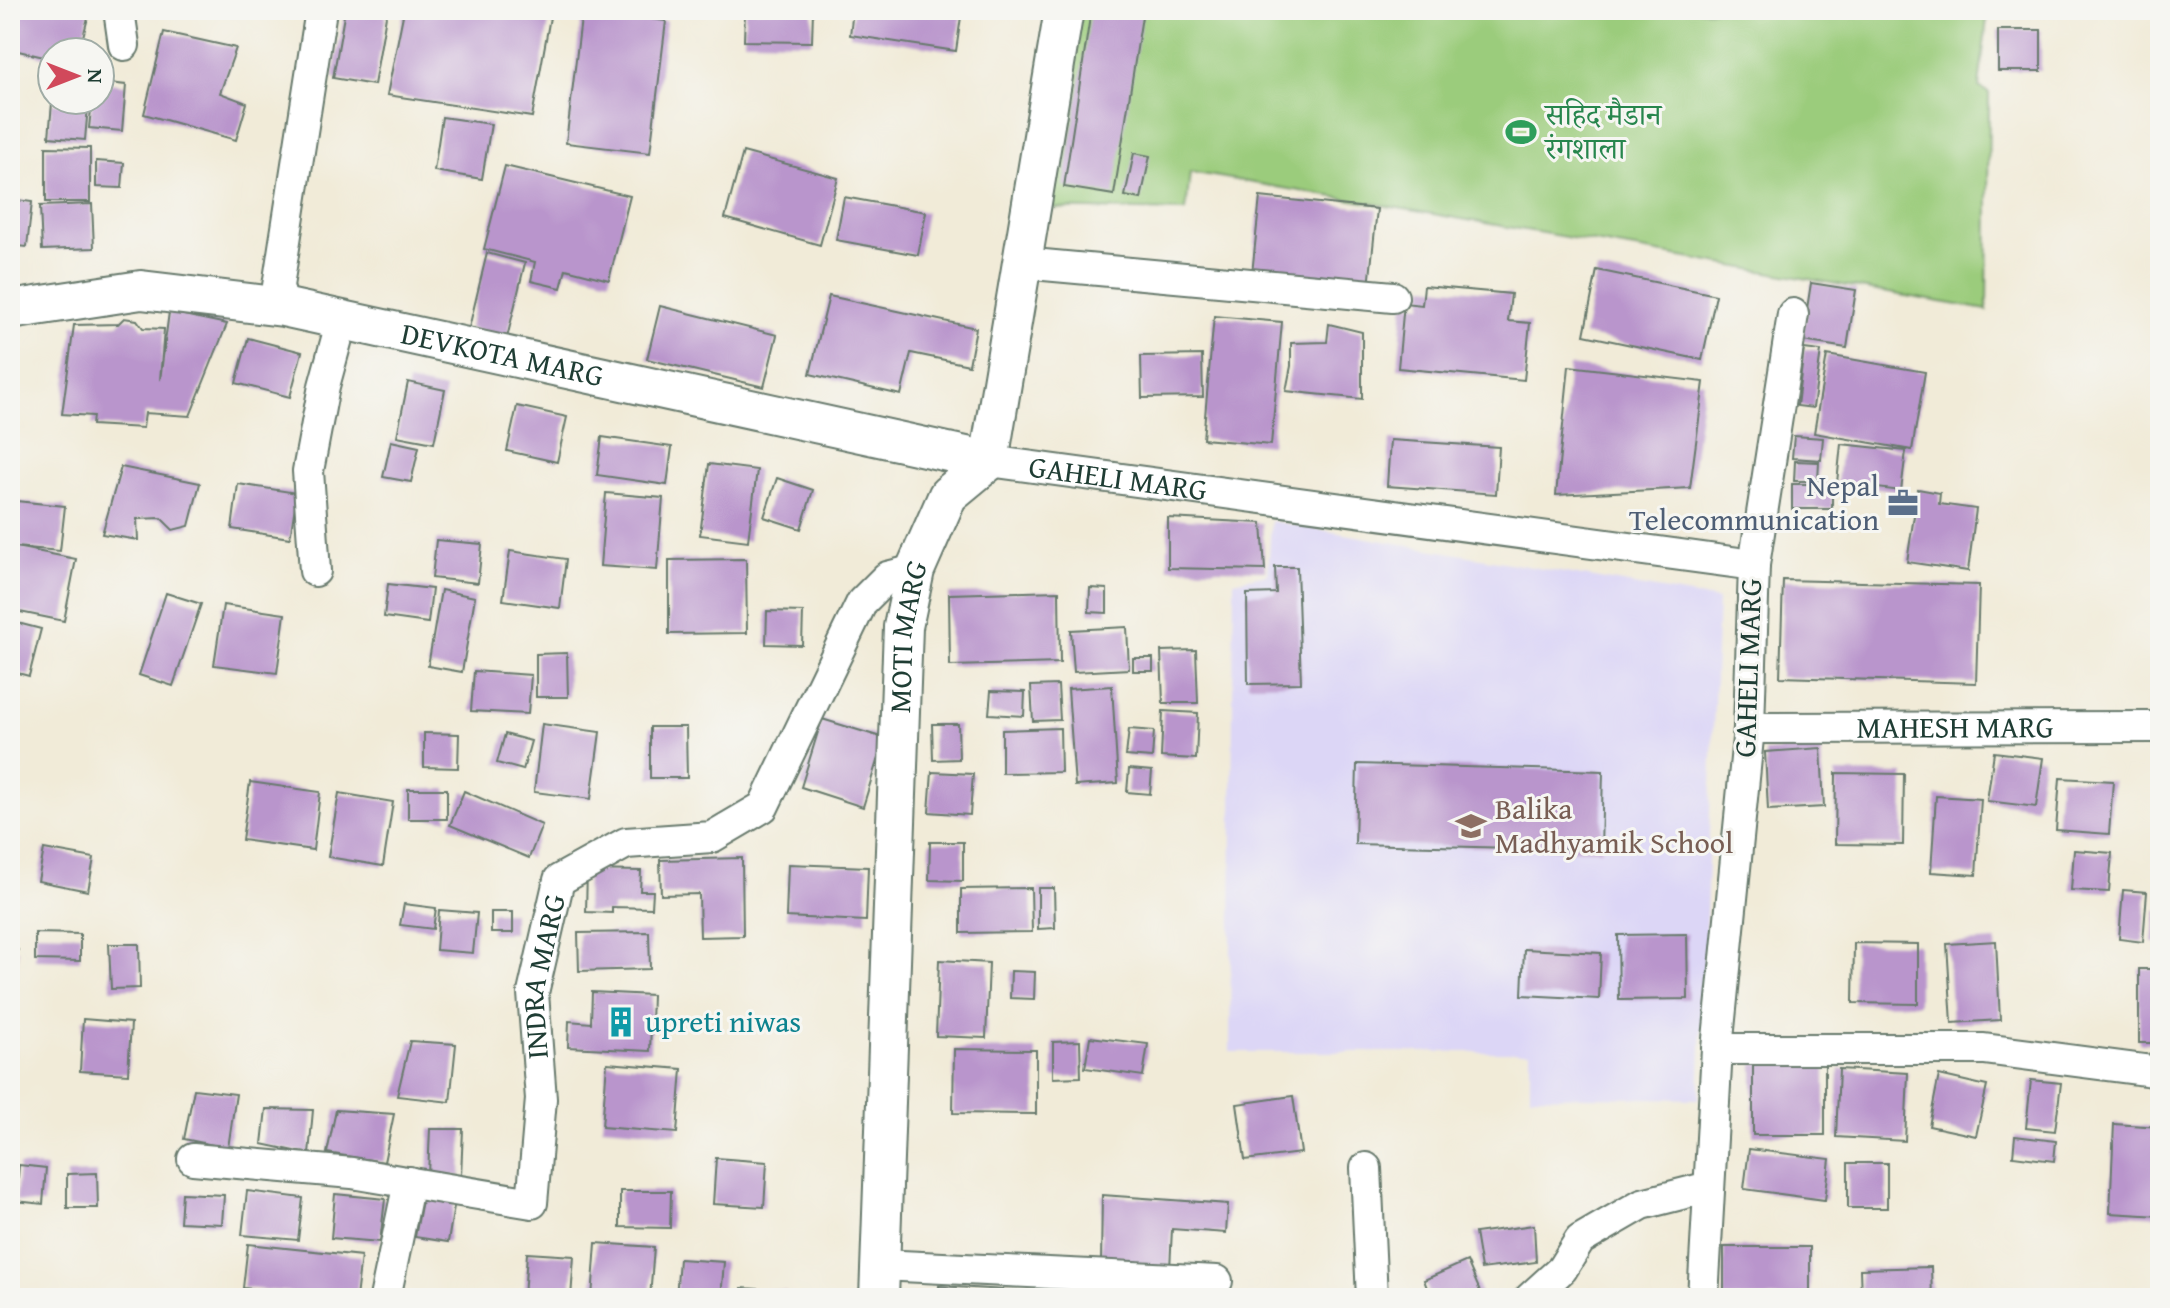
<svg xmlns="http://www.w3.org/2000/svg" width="2170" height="1308" viewBox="0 0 2170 1308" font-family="'Gentium Book Plus','Noto Serif Devanagari',serif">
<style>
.built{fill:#dcd6f6}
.green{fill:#9bcc7c;stroke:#5d8458;stroke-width:2}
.building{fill:#b995cc}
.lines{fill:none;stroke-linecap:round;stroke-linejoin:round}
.minor-casing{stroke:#687a6d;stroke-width:34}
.tertiary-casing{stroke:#687a6d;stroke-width:42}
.minor{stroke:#fff;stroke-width:30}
.tertiary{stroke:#fff;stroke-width:38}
.labels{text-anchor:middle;stroke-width:6;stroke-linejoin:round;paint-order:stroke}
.leisure-label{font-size:30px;fill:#27864d;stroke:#f6f6f2;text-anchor:start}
.street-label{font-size:30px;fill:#1f3d34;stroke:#f6f6f2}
.service-label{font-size:30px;fill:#4e5e75;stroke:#f6f6f2;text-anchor:end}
.education-label{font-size:30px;fill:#785e54;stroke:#f6f6f2;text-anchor:start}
.culture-label{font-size:30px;fill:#0d838f;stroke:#f6f6f2;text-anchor:start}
</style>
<rect width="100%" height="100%" fill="#f6f6f2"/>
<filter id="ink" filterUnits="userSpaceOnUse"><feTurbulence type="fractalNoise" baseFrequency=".0125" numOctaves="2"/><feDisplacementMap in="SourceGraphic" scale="16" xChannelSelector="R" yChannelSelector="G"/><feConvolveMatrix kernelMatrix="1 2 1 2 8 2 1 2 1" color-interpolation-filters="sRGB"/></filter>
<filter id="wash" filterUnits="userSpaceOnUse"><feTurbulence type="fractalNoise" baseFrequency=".006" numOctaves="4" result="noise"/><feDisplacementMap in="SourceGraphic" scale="32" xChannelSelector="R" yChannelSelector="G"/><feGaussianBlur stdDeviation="1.8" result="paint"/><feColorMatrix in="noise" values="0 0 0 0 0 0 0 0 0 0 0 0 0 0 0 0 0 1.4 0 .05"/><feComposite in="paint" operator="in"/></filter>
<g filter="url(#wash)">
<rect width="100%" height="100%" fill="#f1ebd8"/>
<!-- built -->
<path class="built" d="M1271 521 1718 600 1699 1099 1530 1096V1052H1230L1234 581 1268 574Z"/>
<!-- green -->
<path class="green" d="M1076 10H1988L1979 87 1989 93 1987 310 1190 172 1186 211 1040 208Z"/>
<g id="blocks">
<!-- building -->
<path class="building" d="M12 10H90L79 52H52V59L10 49Z
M345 10H387L374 85 333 78Z
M404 10H515L550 17 532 117 387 95Z
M582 10 666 21 650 153 566 143Z
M745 10H813L812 42 744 41Z
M853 10H962L956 51 850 35Z
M1091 10H1143L1114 195 1064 187Z
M1998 30H2041V71H1998Z
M164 32 236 48 220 93 247 103 236 140 144 114Z
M100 82 126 85 122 131 89 128 92 100H100Z
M52 103 88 106 85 140 49 137Z
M442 117 491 124 482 179 434 171Z
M46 147 90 148V202H46Z
M743 152 838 178 820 245 725 218Z
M1134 153 1150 156 1141 199 1125 196Z
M96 161 124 163 122 188 96 187Z
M505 166 630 196 609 280 566 269 561 288 531 281 535 262 484 249Z
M844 197 926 212 918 255 836 240Z
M1260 197 1377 209 1369 287 1252 274Z
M10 199 32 202 27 247 10 245Z
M92 204 94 248 42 250 40 206Z
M487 253 525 263 507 338 469 328Z
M1597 270 1716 295 1702 360 1584 335Z
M1811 283 1856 290 1847 348 1802 341Z
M1424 286 1511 294 1508 321 1530 323 1524 380 1398 368 1404 303 1422 305Z
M829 296 976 328 969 365 911 353 901 395 810 374Z
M660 306 777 335 764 387 647 359Z
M169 312 227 324 190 416 145 413 143 428 92 425 93 416 62 414 74 325 118 324 124 318 137 320 143 328 164 329 160 380Z
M1214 316 1282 322 1271 445 1203 439Z
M1329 324 1362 332V399L1286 391 1291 366V343L1327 342Z
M248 338 302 352 290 397 236 383Z
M1804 349 1821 351 1813 408 1797 406Z
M1202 355 1203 397 1142 398 1141 356Z
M1827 355 1925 372 1912 450 1814 433Z
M1569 366 1704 382 1690 488 1556 495Z
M408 382 445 390 434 443 397 436Z
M517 406 567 417 557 462 507 451Z
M1794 436 1823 438 1821 460 1792 458Z
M602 437 672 447 667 485 597 475Z
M1390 440 1499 447 1496 494 1387 486Z
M391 441 419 447 411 482 383 477Z
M1841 444 1906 451 1901 491 1837 483Z
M1795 461 1819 462 1818 481H1794Z
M709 464 757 470 748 541 700 535Z
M121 467 200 483 189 526 173 530 161 518 137 519 138 540 102 534Z
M777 478 813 490 801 529 764 517Z
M238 484 297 493 290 538 232 529Z
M1792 484H1832V509H1792Z
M1918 489 1940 493 1939 504 1976 509 1968 571 1907 562Z
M606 493 663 498 657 570 600 566Z
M16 501 65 506 60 551 16 547 76 559 64 621 10 610V556Z
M1168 518 1262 523 1265 570 1168 568Z
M436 540 482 544 478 583 432 578Z
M510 551 566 559 560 608 503 600Z
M746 559 747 633 669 634V560Z
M1275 567H1297L1301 683 1248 684 1247 594 1276 593Z
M1783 580 1979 585 1976 683 1780 677Z
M388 584 432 589 428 623 384 617Z
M1090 588 1107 589V613L1089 612Z
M441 590 475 597 462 672 428 666Z
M1059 591 1060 663 950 666 949 594Z
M166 593 201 604 173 686 139 675Z
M223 605 285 614 277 673 214 665Z
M767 611 803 612 802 645 766 644Z
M10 621 41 629 29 676 10 671Z
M1127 627 1129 669 1074 672 1071 630Z
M1196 650 1198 703H1163L1161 651Z
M567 653 568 697H536V654Z
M1133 658H1153V671H1133Z
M474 671 531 675 528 714 471 711Z
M1058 685 1060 720 1033 721 1031 686Z
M1112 686 1118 783 1075 786 1068 689Z
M991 691 1025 692 1024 716 989 714Z
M1163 711 1198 713 1196 759 1161 757Z
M822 719 884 738 863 807 801 787Z
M542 724 600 732 591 799 534 792Z
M932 724H958L959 759 933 760Z
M650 727H686L687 778H650Z
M1060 728 1061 772 1002 773V730Z
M1129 729 1154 731 1152 758 1126 756Z
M424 733 459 734 458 768 424 767Z
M505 734 531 741 523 770 497 763Z
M1821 748 1824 807 1768 810 1765 752Z
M1994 752 2043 758 2036 807 1987 801Z
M1357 764 1603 771 1601 850 1355 844Z
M1129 769 1152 771 1150 794 1127 792Z
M932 772 973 774 970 815 929 812Z
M1836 773 1904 774 1903 845 1835 844Z
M2060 778 2113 781 2109 834 2056 830Z
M250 782 320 792 313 850 242 840Z
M408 789H447V819H408Z
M464 791 542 825 529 858 450 825Z
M339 793 393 802 383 866 328 857Z
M1936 796 1981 799 1976 875 1931 872Z
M930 842H963V881L929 880Z
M44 849 94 858 88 891 38 881Z
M2074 850 2112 853 2109 892 2071 890Z
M742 858 743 936 700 937 699 894 661 895 660 860Z
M788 864 868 867 866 921 786 917Z
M587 870 641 871 640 891H653L652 908 612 907V913L586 912Z
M1031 888 1032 932 961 933V889Z
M1038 888H1054L1055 928 1038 929Z
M2123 890 2147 892 2143 942 2119 939Z
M404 904 436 908 433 929 400 925Z
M439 910 477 913 473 953 436 950Z
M2156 910H2160V943H2153Z
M491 912H513V933H491Z
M649 932 650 969 579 971 578 933Z
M35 933 80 934V961L35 960Z
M1687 934 1688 999 1619 1000 1618 935Z
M1996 941 2000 1020 1952 1023 1947 944Z
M1854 943 1918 944V1004L1853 1003Z
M109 944H139L140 988 111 989Z
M1524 949 1601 953 1599 999 1522 995Z
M10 950H18L14 1085 10 1084Z
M939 960 989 963 986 1038 936 1036Z
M2139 969H2160V1043H2139Z
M1011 971 1035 972 1034 999 1010 998Z
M592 992 652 995 650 1051 568 1047 569 1021 591 1023Z
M83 1019 131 1023 128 1074 80 1071Z
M1090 1037 1148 1044 1143 1076 1085 1068Z
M410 1041 456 1044 450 1102 397 1096Z
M1080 1041 1081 1077 1053 1078V1042Z
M954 1049 1036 1050V1114L953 1113Z
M607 1063 682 1069 677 1133 602 1127Z
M1753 1064H1825V1135H1753Z
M1839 1069 1908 1073 1905 1141 1836 1137Z
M1939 1075 1987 1086 1976 1136 1929 1126Z
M2031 1080 2061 1083 2055 1131 2026 1128Z
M194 1089 236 1094 228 1148 184 1139Z
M1293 1096 1301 1153 1245 1160 1237 1104Z
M266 1109 313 1110 309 1154 262 1144Z
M336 1110 394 1114 384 1162 327 1153Z
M2114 1124 2160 1127V1216L2110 1213Z
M430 1129H463L461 1176 428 1175Z
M2015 1136 2056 1141 2054 1161 2013 1156Z
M1749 1149 1830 1159 1825 1200 1744 1189Z
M716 1158 767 1162 764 1207 713 1204Z
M1848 1163H1887V1208H1848Z
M19 1165 46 1168 43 1204 16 1201Z
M97 1173 98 1208H67V1174Z
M247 1191 303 1198 298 1240 242 1235Z
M620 1191H671L670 1228 620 1227Z
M182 1193 224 1195 222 1224 180 1222Z
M335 1194 385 1199 380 1242 331 1238Z
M423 1195 455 1200 448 1242 415 1237Z
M1102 1195 1228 1204 1226 1233 1172 1229 1170 1269 1101 1264Z
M1534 1225 1536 1262 1481 1269 1475 1233Z
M596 1243 654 1247 650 1298H592Z
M248 1244 361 1256 356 1298 243 1288Z
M1724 1247H1810V1298H1724Z
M527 1253 574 1256 571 1298H524Z
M679 1259 724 1262 721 1298H676Z
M1467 1261 1483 1298H1431L1424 1280Z
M1931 1267 1932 1298H1861L1860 1269Z
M939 1286 1021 1291V1298H938Z
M742 1288 786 1291 785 1298H742Z
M1180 1291 1181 1298H1111L1110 1293Z"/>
</g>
</g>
<g filter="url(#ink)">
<use href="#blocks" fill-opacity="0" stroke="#687a6d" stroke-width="2"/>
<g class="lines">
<!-- minor casing -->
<g class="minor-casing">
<g id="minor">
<path d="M119 10 124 45"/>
<path d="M1022 263 1393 297"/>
<path d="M283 307 278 286 321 10"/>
<path id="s1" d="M989 461 1754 565 1749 728 1717 1049 1703 1298"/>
<path d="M1754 565 1793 314"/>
<path d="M315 571 308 471 324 386 342 320"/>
<path id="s2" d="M1749 728 2160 727"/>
<path d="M1717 1049H1984L2160 1072"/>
<path id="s3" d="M193 1159 352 1173 532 1203 541 1099 533 993 559 880 626 843 712 837 763 807 862 602 887 577 915 570"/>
<path d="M1366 1168 1372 1298"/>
<path d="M880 1265 1217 1281"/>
<path d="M385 1298 409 1182"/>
<path d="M1530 1298 1562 1269 1580 1240 1642 1204 1709 1187"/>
</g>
</g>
<!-- tertiary casing -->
<g class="tertiary-casing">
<g id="tertiary">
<path id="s4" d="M10 310 141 290 283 307 989 461"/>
<path id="s5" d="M879 1298 903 627 915 570 948 495 989 461 1064 10"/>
</g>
</g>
<!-- minor -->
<use href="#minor" class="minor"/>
<!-- tertiary -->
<use href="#tertiary" class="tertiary"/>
</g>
</g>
<!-- icons -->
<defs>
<g id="stadium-bare" transform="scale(2.4)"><path d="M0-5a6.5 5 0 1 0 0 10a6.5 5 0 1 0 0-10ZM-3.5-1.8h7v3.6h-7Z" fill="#2e9e5b" stroke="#f6f6f2" stroke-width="2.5" paint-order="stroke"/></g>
<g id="office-bare" transform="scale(2.4)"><path d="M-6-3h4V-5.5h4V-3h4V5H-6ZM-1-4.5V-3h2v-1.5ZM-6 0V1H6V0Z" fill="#5c6f8a" stroke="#f6f6f2" stroke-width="2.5" paint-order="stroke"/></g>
<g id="school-bare" transform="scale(2.4)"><path d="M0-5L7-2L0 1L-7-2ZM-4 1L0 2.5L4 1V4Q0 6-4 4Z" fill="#8d6e63" stroke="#f6f6f2" stroke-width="2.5" paint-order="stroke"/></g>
<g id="building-bare" transform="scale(2.4)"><path d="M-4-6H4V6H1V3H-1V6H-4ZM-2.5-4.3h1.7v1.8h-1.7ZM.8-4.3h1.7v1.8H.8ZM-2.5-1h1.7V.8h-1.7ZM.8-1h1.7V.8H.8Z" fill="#0f9aa8" stroke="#f6f6f2" stroke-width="2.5" paint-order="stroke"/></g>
</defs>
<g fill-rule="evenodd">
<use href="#stadium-bare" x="1521" y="132"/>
<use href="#office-bare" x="1903" y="503"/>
<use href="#school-bare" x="1471" y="826"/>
<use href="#building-bare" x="621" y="1022"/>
</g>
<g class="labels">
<!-- leisure labels -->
<g class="leisure-label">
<text x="1545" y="125">सहिद मैडान<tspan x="1545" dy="34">रंगशाला</tspan></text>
</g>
<!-- street labels -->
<g class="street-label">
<text dy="10" stroke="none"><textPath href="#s4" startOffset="500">DEVKOTA MARG</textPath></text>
<text dy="10" stroke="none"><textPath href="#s1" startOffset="130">GAHELI MARG</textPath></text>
<text dy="10" stroke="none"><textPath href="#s5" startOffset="662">MOTI MARG</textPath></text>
<text transform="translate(1748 668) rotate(-88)" y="10">GAHELI MARG</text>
<text dy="10" stroke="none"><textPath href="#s2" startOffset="206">MAHESH MARG</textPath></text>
<text dy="10" stroke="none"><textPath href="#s3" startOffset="570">INDRA MARG</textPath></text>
</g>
<!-- service labels -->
<g class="service-label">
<text x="1879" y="496">Nepal<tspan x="1879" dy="34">Telecommunication</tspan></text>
</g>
<!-- education labels -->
<g class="education-label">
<text x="1495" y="819">Balika<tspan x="1495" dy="34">Madhyamik School</tspan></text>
</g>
<!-- culture labels -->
<g class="culture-label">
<text x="645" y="1032">upreti niwas</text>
</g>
</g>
<!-- margin -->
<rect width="2170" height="1308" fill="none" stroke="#f6f6f2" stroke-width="40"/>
<!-- north arrow -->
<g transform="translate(76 76) rotate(90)"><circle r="38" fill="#f6f6f2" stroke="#a0aca6" stroke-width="2"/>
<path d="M0-6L14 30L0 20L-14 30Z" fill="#d1495b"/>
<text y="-12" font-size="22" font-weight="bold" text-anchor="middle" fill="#1f3d34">N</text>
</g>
</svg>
